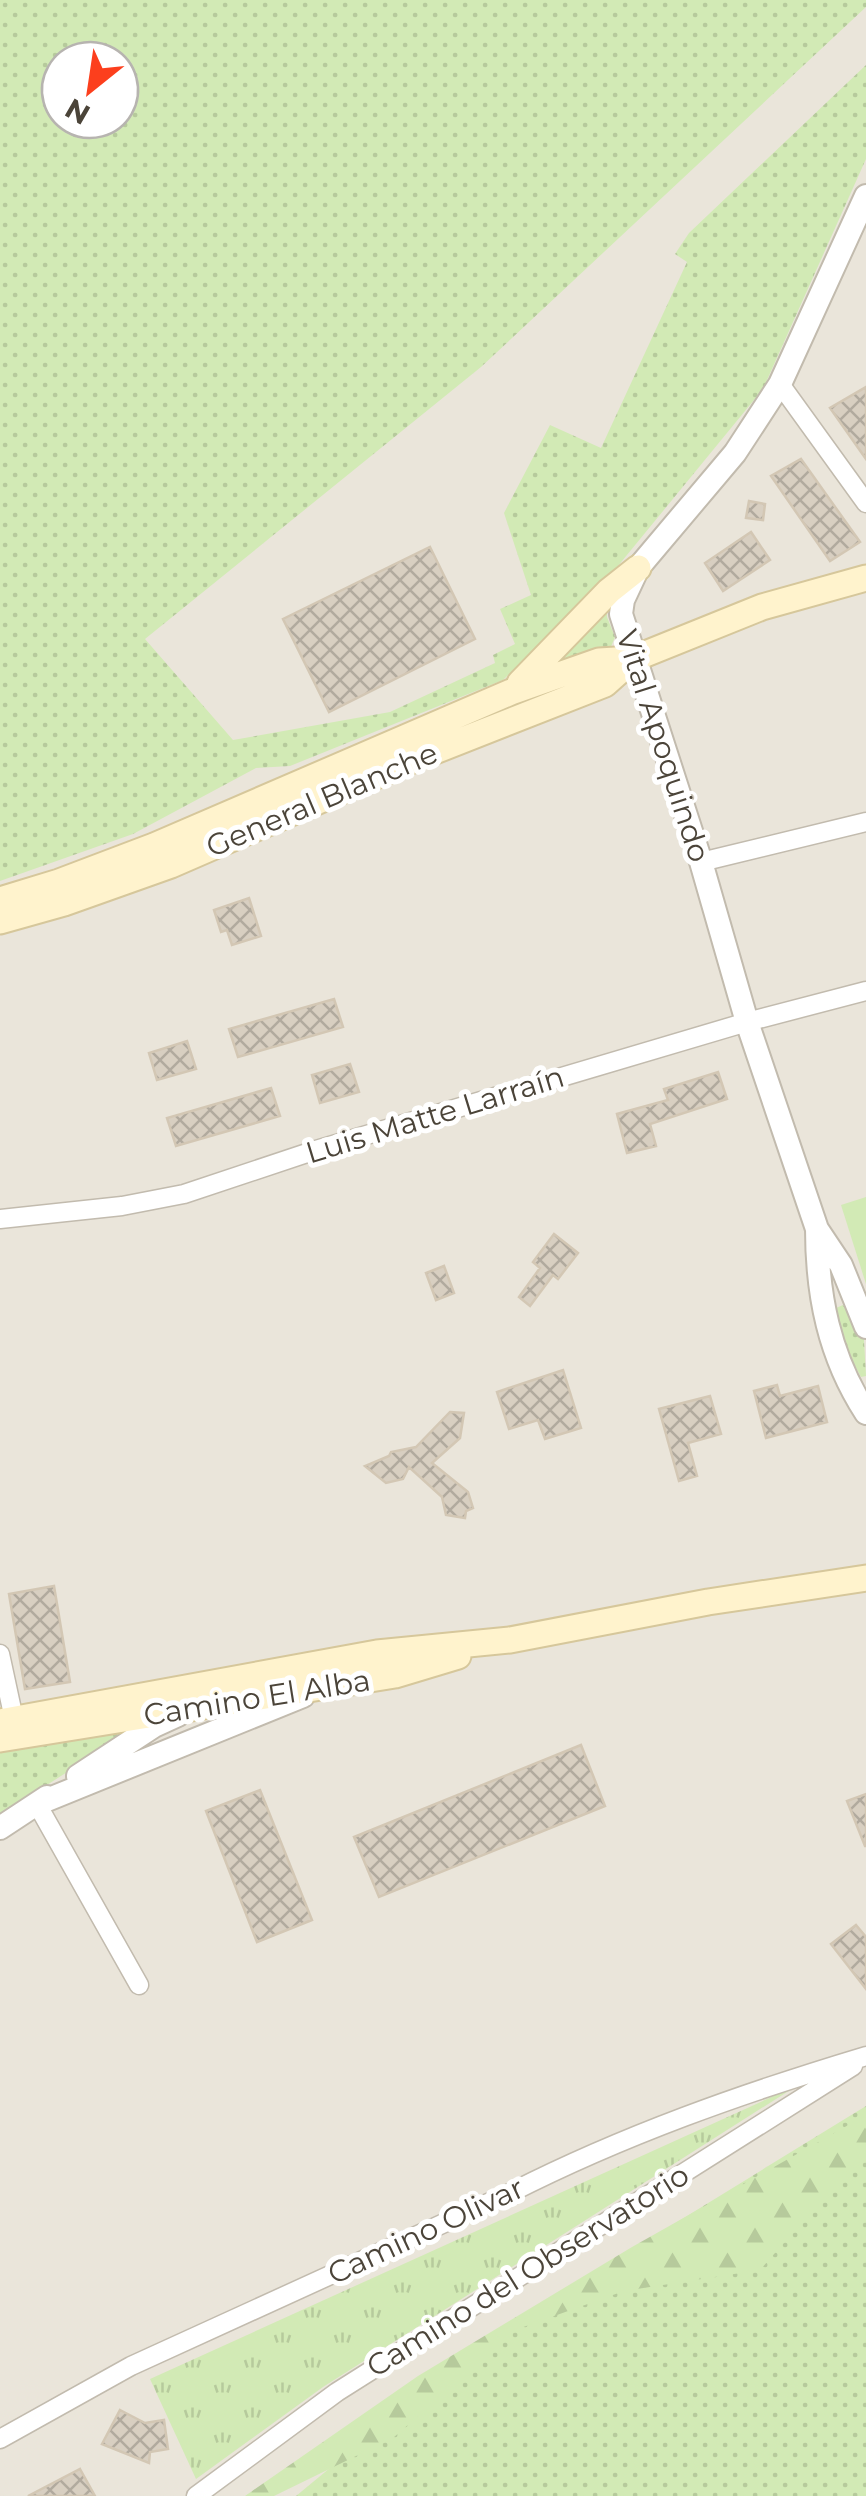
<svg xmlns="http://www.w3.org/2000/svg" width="866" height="2496" viewBox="0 0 866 2496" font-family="Montserrat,sans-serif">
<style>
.residential{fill:#eae5da;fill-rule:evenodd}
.grass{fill:url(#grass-dots);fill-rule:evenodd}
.forest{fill:url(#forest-firs)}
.park{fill:url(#park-tufts)}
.pitch{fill:#d2eab5}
.building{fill:url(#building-cross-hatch);stroke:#d3c7b4;stroke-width:2.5}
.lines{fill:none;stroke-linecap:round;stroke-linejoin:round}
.minor-casing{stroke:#c2bbae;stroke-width:21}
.tertiary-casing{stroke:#c2bbae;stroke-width:26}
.secondary-casing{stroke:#d6c79b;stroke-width:29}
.minor{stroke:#fff;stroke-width:18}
.tertiary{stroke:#fff;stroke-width:22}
.secondary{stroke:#fff3cd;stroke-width:25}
.labels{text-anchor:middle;stroke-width:10;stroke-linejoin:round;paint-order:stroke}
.street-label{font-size:30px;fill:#4b4439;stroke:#fff}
</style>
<defs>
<pattern id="grass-dots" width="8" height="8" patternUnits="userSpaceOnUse" patternTransform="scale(2.5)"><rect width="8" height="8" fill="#d2eab5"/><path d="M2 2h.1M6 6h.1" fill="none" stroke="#b6ca9c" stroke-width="1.8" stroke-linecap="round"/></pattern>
<pattern id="forest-firs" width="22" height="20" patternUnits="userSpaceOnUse" patternTransform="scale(2.5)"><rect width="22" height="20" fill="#d2eab5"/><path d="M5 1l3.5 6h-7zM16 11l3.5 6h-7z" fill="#b6ca9c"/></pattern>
<pattern id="park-tufts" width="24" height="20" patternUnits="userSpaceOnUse" patternTransform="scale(2.5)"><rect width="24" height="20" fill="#d2eab5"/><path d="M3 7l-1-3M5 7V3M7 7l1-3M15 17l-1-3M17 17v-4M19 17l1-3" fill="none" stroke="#b6ca9c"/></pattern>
<pattern id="building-cross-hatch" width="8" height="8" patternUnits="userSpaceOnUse" patternTransform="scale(2.5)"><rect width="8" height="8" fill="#d8cfc1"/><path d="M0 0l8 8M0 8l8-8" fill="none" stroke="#b1aa9e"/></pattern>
</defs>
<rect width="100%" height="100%" fill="#f6f3ec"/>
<!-- residential -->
<path class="residential" d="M0 0H866V2496H0ZM60 60H120V120H60Z"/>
<!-- grass -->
<path class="grass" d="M0 0H866V7L481 367 145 639 233 740 390 712 495 663 493 655 515 644 500 609 531 595 504 513 550 425 601 448 687 262 675 254 689 233 866 65V159L763 389 604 583 503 680 290 766 256 768 133 834 0 881ZM60 60H120V120H60Z
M607 605V617L615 637 610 649 535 676Z
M843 1305 864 1340 866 1376 861 1377 843 1344 836 1308Z
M136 1728 0 1815V1746Z
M866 2106V2496H296L485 2340Z"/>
<!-- forest -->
<path class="forest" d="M866 2115V2162H855L760 2270 624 2291 498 2336 465 2375 393 2438 274 2496H245L418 2376 632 2247Z"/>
<!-- park -->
<path class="park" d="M798 2085 323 2387 196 2479 150 2379Z"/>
<!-- pitch -->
<path class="pitch" d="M866 1197V1284L841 1205Z"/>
<!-- building -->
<path class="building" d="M866 387V459L830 408Z
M801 459 860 542 830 561 771 476Z
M749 501 765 504 763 520 746 518Z
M751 532 770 560 723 591 705 563Z
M430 547 475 639 329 712 283 619Z
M249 898 261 936 232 945 227 930 221 932 214 910Z
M334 999 343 1027 238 1057 229 1029Z
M187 1041 196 1069 157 1080 149 1053Z
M350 1064 359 1092 320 1103 312 1075Z
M718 1072 727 1099 650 1124 656 1146 627 1153 617 1114 668 1100 664 1089Z
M271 1088 280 1116 176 1146 167 1118Z
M554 1234 578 1253 558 1279 553 1275 530 1306 519 1297 540 1268 533 1262Z
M444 1266 454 1293 436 1300 426 1273Z
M563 1370 581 1428 545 1439 538 1420 509 1429 497 1392Z
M777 1385 780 1396 818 1386 827 1422 766 1438 754 1391Z
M710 1396 721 1434 688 1443 697 1476 679 1481 659 1409Z
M450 1412 464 1413 460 1438 432 1463 468 1492 473 1508 466 1511 465 1518 446 1515 442 1497 409 1467 403 1479 386 1483 365 1466 389 1456 391 1452 416 1447Z
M54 1586 70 1682 25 1689 9 1594Z
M581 1745 605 1806 379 1897 354 1837Z
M260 1790 312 1920 257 1942 206 1811Z
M866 1794V1846H865L847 1801Z
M856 1925 866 1937V1989L831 1944Z
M120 2410 145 2423 164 2420 168 2449 150 2452 149 2463 102 2444Z
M80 2469 95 2496H28Z"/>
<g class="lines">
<!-- minor casing -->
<g class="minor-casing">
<path id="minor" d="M780 384 866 503
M701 862 866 822
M0 1219 122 1206 184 1194 316 1150 747 1022 866 991
M0 1654 14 1719
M37 1804 139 1985
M0 2439 131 2366 510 2193C624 2135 743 2093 866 2056
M196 2496 337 2392 853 2066"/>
</g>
<!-- tertiary casing -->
<g class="tertiary-casing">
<path id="tertiary" d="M866 196 780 384 735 453 638 568 623 600 621 614 701 862 747 1022 817 1229 841 1265 866 1327
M817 1229C817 1295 829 1356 866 1413
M78 1776 154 1726 178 1715
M37 1804 303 1696
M0 1828 47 1797"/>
</g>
<!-- secondary casing -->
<g class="secondary-casing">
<path id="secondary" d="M520 683 609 591 638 568
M0 900 59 882 154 846 511 692 599 661 633 659 762 607 866 578
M0 921 64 903 171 865 417 758 605 684 633 659
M0 1722 377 1653 510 1640 708 1602 866 1578
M0 1739 395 1675 458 1656"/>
</g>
<!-- minor -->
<use href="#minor" class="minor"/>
<!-- tertiary -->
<use href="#tertiary" class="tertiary"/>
<!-- secondary -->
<use href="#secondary" class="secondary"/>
</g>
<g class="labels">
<!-- street labels -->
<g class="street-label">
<text transform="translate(663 746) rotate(72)" y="10">Vital Apoquindo</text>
<text transform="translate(322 800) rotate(-23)" y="10">General Blanche</text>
<text transform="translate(435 1115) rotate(-17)" y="10">Luis Matte Larraín</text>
<text transform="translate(257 1698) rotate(-9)" y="10">Camino El Alba</text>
<text transform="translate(426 2231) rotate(-25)" y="10">Camino Olivar</text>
<text transform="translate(528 2271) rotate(-32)" y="10">Camino del Observatorio</text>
</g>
</g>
<!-- north arrow -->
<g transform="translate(90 90) rotate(210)"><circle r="48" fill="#ffffff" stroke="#b7b4b0" stroke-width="2.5"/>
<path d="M0-8L18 38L0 25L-18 38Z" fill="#fc3f1d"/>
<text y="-15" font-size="28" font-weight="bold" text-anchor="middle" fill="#4b4439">N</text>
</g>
</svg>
